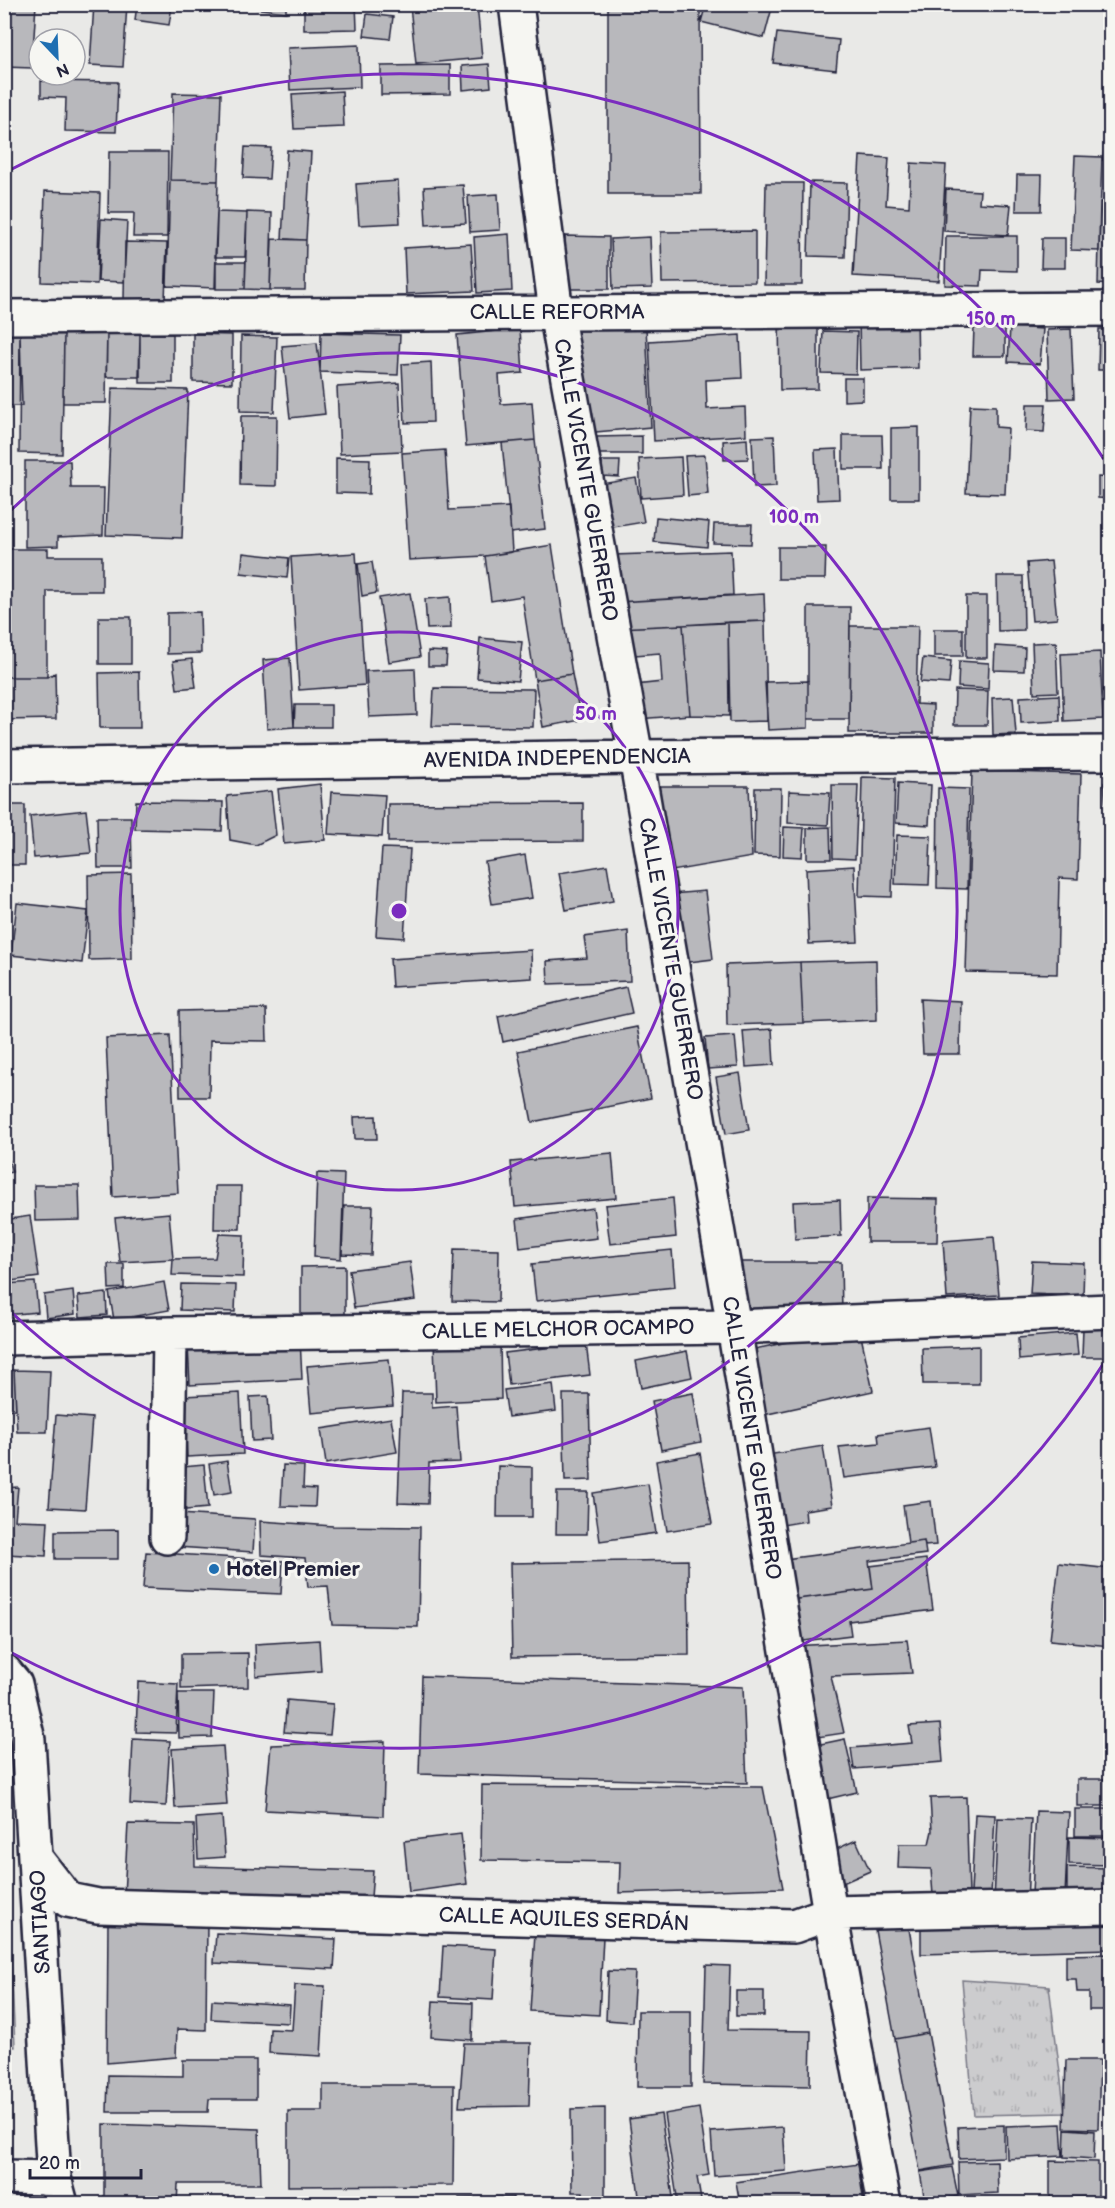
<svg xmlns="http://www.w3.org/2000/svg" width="1115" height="2208" viewBox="0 0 1115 2208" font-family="'Balsamiq Sans',sans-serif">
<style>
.grass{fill:url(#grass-tufts);stroke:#777784;stroke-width:1.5}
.building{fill:#b8b8bc;stroke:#22223b;stroke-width:1.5}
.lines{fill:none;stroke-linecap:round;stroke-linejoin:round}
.minor-casing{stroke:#22223b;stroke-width:38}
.minor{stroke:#f6f6f2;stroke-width:33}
.ring{fill:none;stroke:#7b2cbf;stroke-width:3}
.poi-dot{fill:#1f6fb2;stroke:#f6f6f2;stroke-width:2}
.labels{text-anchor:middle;stroke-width:6;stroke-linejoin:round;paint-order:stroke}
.street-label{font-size:21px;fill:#22223b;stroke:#f6f6f2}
.poi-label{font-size:21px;font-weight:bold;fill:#22223b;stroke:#f6f6f2;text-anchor:start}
.centre{fill:#7b2cbf;stroke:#f6f6f2;stroke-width:3}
.ring-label{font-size:18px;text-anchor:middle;font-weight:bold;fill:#7b2cbf;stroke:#f6f6f2;stroke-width:6;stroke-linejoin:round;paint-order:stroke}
</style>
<defs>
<pattern id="grass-tufts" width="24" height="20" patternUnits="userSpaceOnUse" patternTransform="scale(1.5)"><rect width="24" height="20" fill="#ccccce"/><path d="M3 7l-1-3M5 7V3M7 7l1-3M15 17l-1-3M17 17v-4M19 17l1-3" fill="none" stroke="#afafb2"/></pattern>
</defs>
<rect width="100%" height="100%" fill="#e9e9e7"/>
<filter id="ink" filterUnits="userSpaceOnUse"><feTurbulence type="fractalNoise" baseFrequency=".0167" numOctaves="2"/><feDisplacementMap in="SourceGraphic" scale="12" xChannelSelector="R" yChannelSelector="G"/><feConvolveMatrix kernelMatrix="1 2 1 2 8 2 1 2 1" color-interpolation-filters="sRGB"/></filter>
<g filter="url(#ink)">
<!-- grass -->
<path class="grass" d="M5 1824 15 2047 4 2046Z
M962 1980 1049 1986 1065 2113 974 2115Z"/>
<!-- building -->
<path class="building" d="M4 4H36L32 68 4 67Z
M94 4H127L123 67 90 65Z
M137 4 172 6 169 25 135 20Z
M253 4H286V12L253 8Z
M304 4H356L357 29 304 30Z
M426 4H477L482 58 416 64 410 6Z
M608 4H700L701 194H608Z
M706 4H773L764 38 701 22Z
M901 4H948L946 12Z
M367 14 393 17 390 39 364 36Z
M777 33 839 40 836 70 773 63Z
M359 45 360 87 290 90 288 48Z
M489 64 491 87 463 90 462 66Z
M450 65V94L381 95V66Z
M41 81 118 82 116 132 65 131 66 98 41 97Z
M342 91 344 127 294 129 292 94Z
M173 93 221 94 218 181 170 180Z
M1105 140H1110V161L1103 160Z
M245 147 271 148 269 179 243 178Z
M287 150 311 152 306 240 282 239Z
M109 152H168L167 237H133L134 213H108Z
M860 156 889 158 886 205 909 207 911 163 946 165 939 281 853 276Z
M1075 156 1102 157 1099 251 1071 250Z
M1017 175H1042L1041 211H1016Z
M1105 177H1110V189H1105Z
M170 180 218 181 215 288 167 286Z
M398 181 400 223 359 225 356 184Z
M810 182 847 183 845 257 808 256Z
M766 183H803L802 285H764Z
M463 185 466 223 426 225 424 187Z
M946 189 980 191 979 203 1011 205 1008 235 944 231Z
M45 191 100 193 97 284 42 282Z
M498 194 500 230 470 232 468 196Z
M1100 202H1110V285L1098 284Z
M217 212 247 213 245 257H215Z
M247 212 272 213 270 290 245 289Z
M101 219 127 221 124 282 98 281Z
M755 231V282L662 283 661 232Z
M509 234 512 291 477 293 474 237Z
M565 236 609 237V289H565Z
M946 236H1017V271L982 270 981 286 945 285Z
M650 237 652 288 613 289 611 239Z
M1042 238H1065V268H1041Z
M272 239 306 240 305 290H270Z
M125 242 167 243 165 301 124 300Z
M471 244 474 291 406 294 404 248Z
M216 262H246L245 289H216Z
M818 315V389L780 390 779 316Z
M917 317 918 368 860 370 859 318Z
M646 327 651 427 585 433 577 328Z
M974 327H1005V356H973Z
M1010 327 1043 329 1040 364 1008 362Z
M520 329 523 373 499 375 501 404 532 402 535 440 466 446 457 335Z
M1071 329 1074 398 1049 399 1047 330Z
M1099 329H1110V370H1098Z
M823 331 857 332 856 374 821 373Z
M4 333H20L22 406H4Z
M20 333H64L62 454 19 453Z
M64 333H107L106 403H63Z
M107 333 140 334 139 377H106Z
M321 333 400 335 398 375 320 372Z
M140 334H173V383H140Z
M193 334 232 335V383L193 382Z
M740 335 742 378 706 380 707 409 745 407 746 435 654 441 649 341Z
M241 336 277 337 274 412 240 411Z
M317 343 325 414 290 418 282 346Z
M431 362 433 422 405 423 402 364Z
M844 378H863V400L844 401Z
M399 383 402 451 340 454 337 387Z
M112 388 188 390 182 538 106 535Z
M1027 404H1046L1044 432 1026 431Z
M970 405 996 406V427L1008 428 1005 494 966 493Z
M1107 414H1110V445H1106Z
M241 416H277L276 486 240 485Z
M919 427V499H891V428Z
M843 435H882L883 469H843Z
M642 436V454H597L596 437Z
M774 436 776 486 754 487 752 437Z
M747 439 748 459 724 460 723 441Z
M535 440 545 529 511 533 502 443Z
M837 449 839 499 817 500 815 450Z
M445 450 449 510 509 507 512 552 485 556 409 560 402 453Z
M705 455 708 494 688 496 685 456Z
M681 457 683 495 641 498 639 459Z
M336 458 370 459 369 494 336 493Z
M25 461H70L71 488H104L103 535 58 537V546L25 547Z
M602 461H620L619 477 602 476Z
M1098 477 1110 478V499L1098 498Z
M636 478 644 522 608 528 601 484Z
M656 517 709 522 707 547 654 542Z
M714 524H752L751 544 713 543Z
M552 545 572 674 535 680 522 596 491 601 485 556Z
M778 547H826L825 579H778Z
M4 549H48V556H102V591H47V677H4Z
M731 551 733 595 617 602 613 555Z
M243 553 289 558 287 578 241 573Z
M356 553 365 685 299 690 291 557Z
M1051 561 1057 619 1032 621 1027 563Z
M372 562 377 593 362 596 358 564Z
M997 576H1023L1024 630 998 631Z
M410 593 420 657 389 662 379 598Z
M764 594 765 621 618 628 617 602Z
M966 596H987V658H966Z
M450 597 451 628 427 629 425 599Z
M808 607H850L849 719H808Z
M200 612 201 653 167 654V613Z
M99 617H131V664H99Z
M765 621 767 721 730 722 728 622Z
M728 622 729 716 690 715 683 625Z
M683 625 690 715 637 719 635 685 662 682 660 653 622 656 618 628Z
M850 626H918L916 704 933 705V733H849Z
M934 629H963V656H934Z
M480 638 522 642 518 681 477 678Z
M1056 642 1058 692 1034 693 1032 643Z
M995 646 1025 648 1024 671 994 670Z
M428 651 447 652 446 666H428Z
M1100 652 1103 719 1064 721 1061 654Z
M290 658 294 727 267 729 263 660Z
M923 658 951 661 949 684 920 682Z
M192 659 196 687 177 689 173 661Z
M959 661 989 663 988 689 958 687Z
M415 669 417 715 369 717 366 671Z
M139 672 140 728H100L99 673Z
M55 673 56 719 4 720V677H47Z
M572 674 581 720 543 727 535 680Z
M808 681V728L768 730 765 682Z
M434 688 534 689 533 727 432 726Z
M955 690 988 691 987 725H954Z
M1059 695 1060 721 1021 723 1020 697Z
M1013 697 1016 734 993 735 992 698Z
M295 705H331V727H294Z
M972 771 1081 774 1078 879 1059 878 1057 974 966 972Z
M862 777 895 778 892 897 859 896Z
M1110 782V819H1107L1104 783Z
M898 783 931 785 929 825 896 823Z
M320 784 325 840 284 844 278 789Z
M832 785H858L855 859 833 858Z
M648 786H749L752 857 661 873Z
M755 788H781L780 856 754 855Z
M938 788 969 789 967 889 937 888Z
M271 791 276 835 256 845 230 840 227 796Z
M789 791 830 793 828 825 788 823Z
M331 792 385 795 382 837 328 834Z
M136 801 223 802 222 831 135 829Z
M583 803V841L388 842V804Z
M4 805H25V865H4Z
M86 810 91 853 34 858 30 816Z
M97 817H131L132 868H98Z
M784 827 804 828 802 857 783 856Z
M830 827 831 859H807V828Z
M897 835 931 836 929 885 895 884Z
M382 848 410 849 404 938 376 936Z
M525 855 532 898 492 904 485 862Z
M607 865 613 901 566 910 559 873Z
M854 866 858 942 809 944 806 869Z
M131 874 132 959 89 960 88 875Z
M705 891 713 959 681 963 672 894Z
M17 903 88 911 82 963 11 955Z
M628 931 630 981 548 984 547 961 587 958 584 937Z
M531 950 532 978 392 987 390 959Z
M876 960 877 1020 803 1023 800 962Z
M800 962 803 1023 727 1025 726 965Z
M626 987 632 1013 503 1042 498 1016Z
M920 999 961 1001 960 1054H923Z
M266 1009 267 1041 210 1040 209 1097H180L179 1011Z
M637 1027 651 1098 532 1122 518 1051Z
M772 1029 774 1065 746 1067 743 1031Z
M170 1035 178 1193 113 1197 106 1038Z
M735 1036 738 1067 708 1069 705 1038Z
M1107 1071H1110V1104H1108Z
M740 1073 749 1130 726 1134 716 1077Z
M376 1116 377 1139H355L354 1117Z
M4 1145 12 1172 4 1174Z
M612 1153 616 1198 515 1207 511 1162Z
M317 1173 344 1174 341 1259 314 1257Z
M34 1185H79L80 1220 35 1221Z
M215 1186H241L240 1229H214Z
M673 1198 676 1237 610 1244 605 1205Z
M867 1198 938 1199 937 1242H867Z
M840 1200 841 1236 795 1239 793 1202Z
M344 1206H373L371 1255 342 1254Z
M593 1208 597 1238 520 1248 517 1219Z
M169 1213 173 1259 120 1262 115 1218Z
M30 1216 39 1277 11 1281 4 1240V1220Z
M219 1234 244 1235 243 1277 172 1275 173 1259 215 1258Z
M994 1237 999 1295 947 1298 943 1241Z
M454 1249 499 1250 498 1302 452 1301Z
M672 1250 675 1287 536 1301 532 1264Z
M1032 1261 1084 1263 1083 1296 1030 1294Z
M410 1262 415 1300 354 1308 349 1270Z
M730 1262H841L842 1313 739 1315Z
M108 1264H124V1288L109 1289Z
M345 1266V1315H301V1267Z
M35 1282 38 1312 4 1315V1284Z
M164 1282 169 1310 114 1320 109 1292Z
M181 1284 236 1285 235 1312 180 1310Z
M73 1291 75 1314 46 1318 44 1295Z
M106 1293 107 1315 80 1317 78 1296Z
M859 1327 873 1391 763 1415 750 1350Z
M1083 1328 1110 1329V1357H1082Z
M1076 1333 1078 1355 1019 1360 1018 1338Z
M300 1339 302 1379 190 1385 188 1345Z
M500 1341 501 1399 436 1402 434 1343Z
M586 1343 590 1375 509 1385 505 1353Z
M979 1346V1384H923L922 1348Z
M687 1351 692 1377 641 1388 636 1361Z
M389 1359 393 1406 311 1413 307 1366Z
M4 1370H14L16 1409 4 1410Z
M14 1370 50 1371 47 1432H17Z
M553 1384 556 1411 508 1417 504 1390Z
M240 1393 243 1454 187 1457 184 1396Z
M402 1393H432V1408L456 1406 460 1462 429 1463 428 1504 398 1503Z
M693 1393 701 1442 661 1450 652 1401Z
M563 1394H589L591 1480 565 1481Z
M268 1396 271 1440 252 1441 250 1397Z
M56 1415 92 1418 85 1509 49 1507Z
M391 1418 397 1452 326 1464 321 1429Z
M929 1427 935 1467 844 1478 839 1447 879 1443 878 1434Z
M823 1446 832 1506 805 1510 806 1521 777 1526 767 1455Z
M700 1453 712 1524 667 1531 656 1461Z
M227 1461 232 1492 214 1495 209 1464Z
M204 1465 208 1508 175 1511 171 1468Z
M283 1465 304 1466 303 1488 316 1489 315 1507 281 1506Z
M498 1466 532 1467V1517H497Z
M648 1484 656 1533 600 1541 593 1493Z
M18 1487 15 1520 48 1521 46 1556 4 1554V1488Z
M557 1492H588L587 1534H556Z
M931 1501 936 1545 925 1546 924 1541 908 1543 903 1505Z
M179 1514 255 1519 253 1552 177 1547Z
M260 1521 333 1526 420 1527 418 1627 332 1625 328 1586 308 1587 305 1558 261 1555Z
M118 1530V1559H55V1531Z
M924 1541 926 1554 869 1561 873 1589 790 1600 785 1559Z
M146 1552 283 1561 281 1594 143 1588Z
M926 1559 933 1610 849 1621 851 1635 796 1642 790 1600 873 1589 870 1566Z
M688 1560 689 1655 512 1657 510 1563Z
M1059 1563 1110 1569V1646L1050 1640Z
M319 1640 321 1671 256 1676 255 1644Z
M907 1640 912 1673 831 1676 844 1733 811 1738 791 1646Z
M248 1653V1687L181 1689V1654Z
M422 1676 743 1687 747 1783 419 1774Z
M138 1682 178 1684 176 1733 136 1732Z
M178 1693H214L212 1737 179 1738Z
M287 1700 333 1704 330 1735 284 1732Z
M940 1724 943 1762 854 1769 851 1748 912 1743 909 1726Z
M133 1739 170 1741 166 1806 130 1804Z
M845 1739 857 1792 823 1800 811 1746Z
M385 1741 383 1816 265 1810 271 1745Z
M223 1746 227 1805 175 1808 172 1749Z
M1077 1779H1110V1806H1077Z
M482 1785 763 1787 783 1888 619 1893 620 1862 481 1860Z
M966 1797 969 1894 933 1895 931 1869 898 1868 899 1844H929L932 1831 930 1798Z
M1075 1809H1110V1836H1075Z
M1036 1811 1069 1812 1065 1895 1032 1894Z
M975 1814 995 1815 991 1895 971 1893Z
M222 1816 225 1857 198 1859 196 1818Z
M998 1818 1031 1819 1027 1902 994 1901Z
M128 1824 194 1825 195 1866 373 1871 371 1897 124 1895Z
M461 1834 467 1884 409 1892 404 1841Z
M1069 1837 1110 1838V1865L1069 1864Z
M856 1840 870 1871 836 1886 822 1856Z
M1067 1867 1110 1868V1894H1067Z
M1110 1913V1949L921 1954V1918Z
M907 1918 928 2033 895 2039 874 1925Z
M207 1919 206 2030 177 2029 176 2057 107 2063 108 1920Z
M216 1933 336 1939 334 1969 214 1963Z
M535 1933 603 1937 599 2015 530 2011Z
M443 1946 496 1949 493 2000 440 1997Z
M1108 1954 1109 2010H1089V1992H1077L1076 1979H1066V1955Z
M706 1965 730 1966 728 2030 811 2031 810 2086 703 2084Z
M608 1971 635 1972 632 2022 606 2020Z
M295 1985 325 1986 321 2056 269 2053 270 2029 292 2030Z
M736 1991H764V2016H736Z
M212 2000 290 2005 289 2023 211 2019Z
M433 2001 473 2003 472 2040 431 2037Z
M638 2011H691V2087H637Z
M928 2033 953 2165 920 2171 895 2039Z
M464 2043H531L529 2106 459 2107Z
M183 2060H256V2099H209L208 2112H107L108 2075 183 2076Z
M1066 2060H1100L1098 2129 1064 2128Z
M323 2085H454L453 2185 288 2186V2111H323Z
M605 2108V2204H583V2192H572L571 2109Z
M699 2108 709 2175 697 2177 701 2200 678 2204 664 2114Z
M661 2114 674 2204H640L629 2119Z
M104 2124 259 2129 261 2184H178L177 2204H104Z
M1061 2124 1063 2156 1007 2159 1006 2126Z
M1004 2125V2157L959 2159 958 2127Z
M783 2127 786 2171 714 2176 711 2132Z
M1065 2129 1095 2131 1094 2159 1064 2157Z
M997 2161 998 2193 959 2195 958 2162Z
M1050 2161 1098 2162V2197L1050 2198Z
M858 2164 864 2204H740L736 2182Z
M952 2167 958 2196 925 2202 920 2172Z
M513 2197V2204H459V2198Z"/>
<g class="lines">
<!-- minor casing -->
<g class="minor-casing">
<path id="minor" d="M516 4 556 312 636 757 734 1327 830 1913 884 2204
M4 317 1110 309
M4 766 636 757 1110 753
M4 1338 170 1334 734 1327 1110 1311
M167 1537 170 1334
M4 1671 15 1684 28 1740 54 2178 61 2204
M36 1859 68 1900 98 1906 794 1926 830 1913 1110 1907
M4 2177 54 2178"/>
</g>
<!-- minor -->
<use href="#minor" class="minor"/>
</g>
</g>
<!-- distance rings -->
<g class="ring">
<circle cx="399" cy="911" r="279"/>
<path d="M8 513A558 558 0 1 1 8 1309"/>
<path d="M1109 1355A837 837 0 0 1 6 1650M6 172A837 837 0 0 1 1109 467"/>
</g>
<!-- markers -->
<circle class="poi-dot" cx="214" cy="1569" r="6"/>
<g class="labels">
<!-- street labels -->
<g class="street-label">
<text x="557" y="319">CALLE REFORMA</text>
<text transform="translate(586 480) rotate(80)" y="7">CALLE VICENTE GUERRERO</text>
<text transform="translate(557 758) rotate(-1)" y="7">AVENIDA INDEPENDENCIA</text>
<text transform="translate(671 959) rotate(80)" y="7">CALLE VICENTE GUERRERO</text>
<text transform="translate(558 1329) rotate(-1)" y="7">CALLE MELCHOR OCAMPO</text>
<text transform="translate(752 1438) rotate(81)" y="7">CALLE VICENTE GUERRERO</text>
<text transform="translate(564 1919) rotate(2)" y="7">CALLE AQUILES SERDÁN</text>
<text transform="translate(40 1922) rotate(-93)" y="7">SANTIAGO</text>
</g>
<!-- poi labels -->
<g class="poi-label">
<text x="226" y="1576">Hotel Premier</text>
</g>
</g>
<circle cx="399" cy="911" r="9" class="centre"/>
<g class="ring-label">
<text x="991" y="325">150 m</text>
<text x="794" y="523">100 m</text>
<text x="596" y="720">50 m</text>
</g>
<!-- margin -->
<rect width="1115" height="2208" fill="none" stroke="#f6f6f2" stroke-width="24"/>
<rect x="12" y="12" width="1091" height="2184" fill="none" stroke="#22223b" stroke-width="2" filter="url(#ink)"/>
<!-- north arrow -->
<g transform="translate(57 57) rotate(157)"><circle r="28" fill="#f6f6f2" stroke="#a1a1a9" stroke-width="1.5"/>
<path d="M0-4.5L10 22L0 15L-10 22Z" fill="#1f6fb2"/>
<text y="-9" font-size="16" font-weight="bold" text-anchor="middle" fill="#22223b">N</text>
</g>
<!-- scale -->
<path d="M30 2169v9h111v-9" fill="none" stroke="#22223b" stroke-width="3"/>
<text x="39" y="2169" font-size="18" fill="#22223b" stroke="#f6f6f2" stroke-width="4.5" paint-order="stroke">20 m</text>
</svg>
